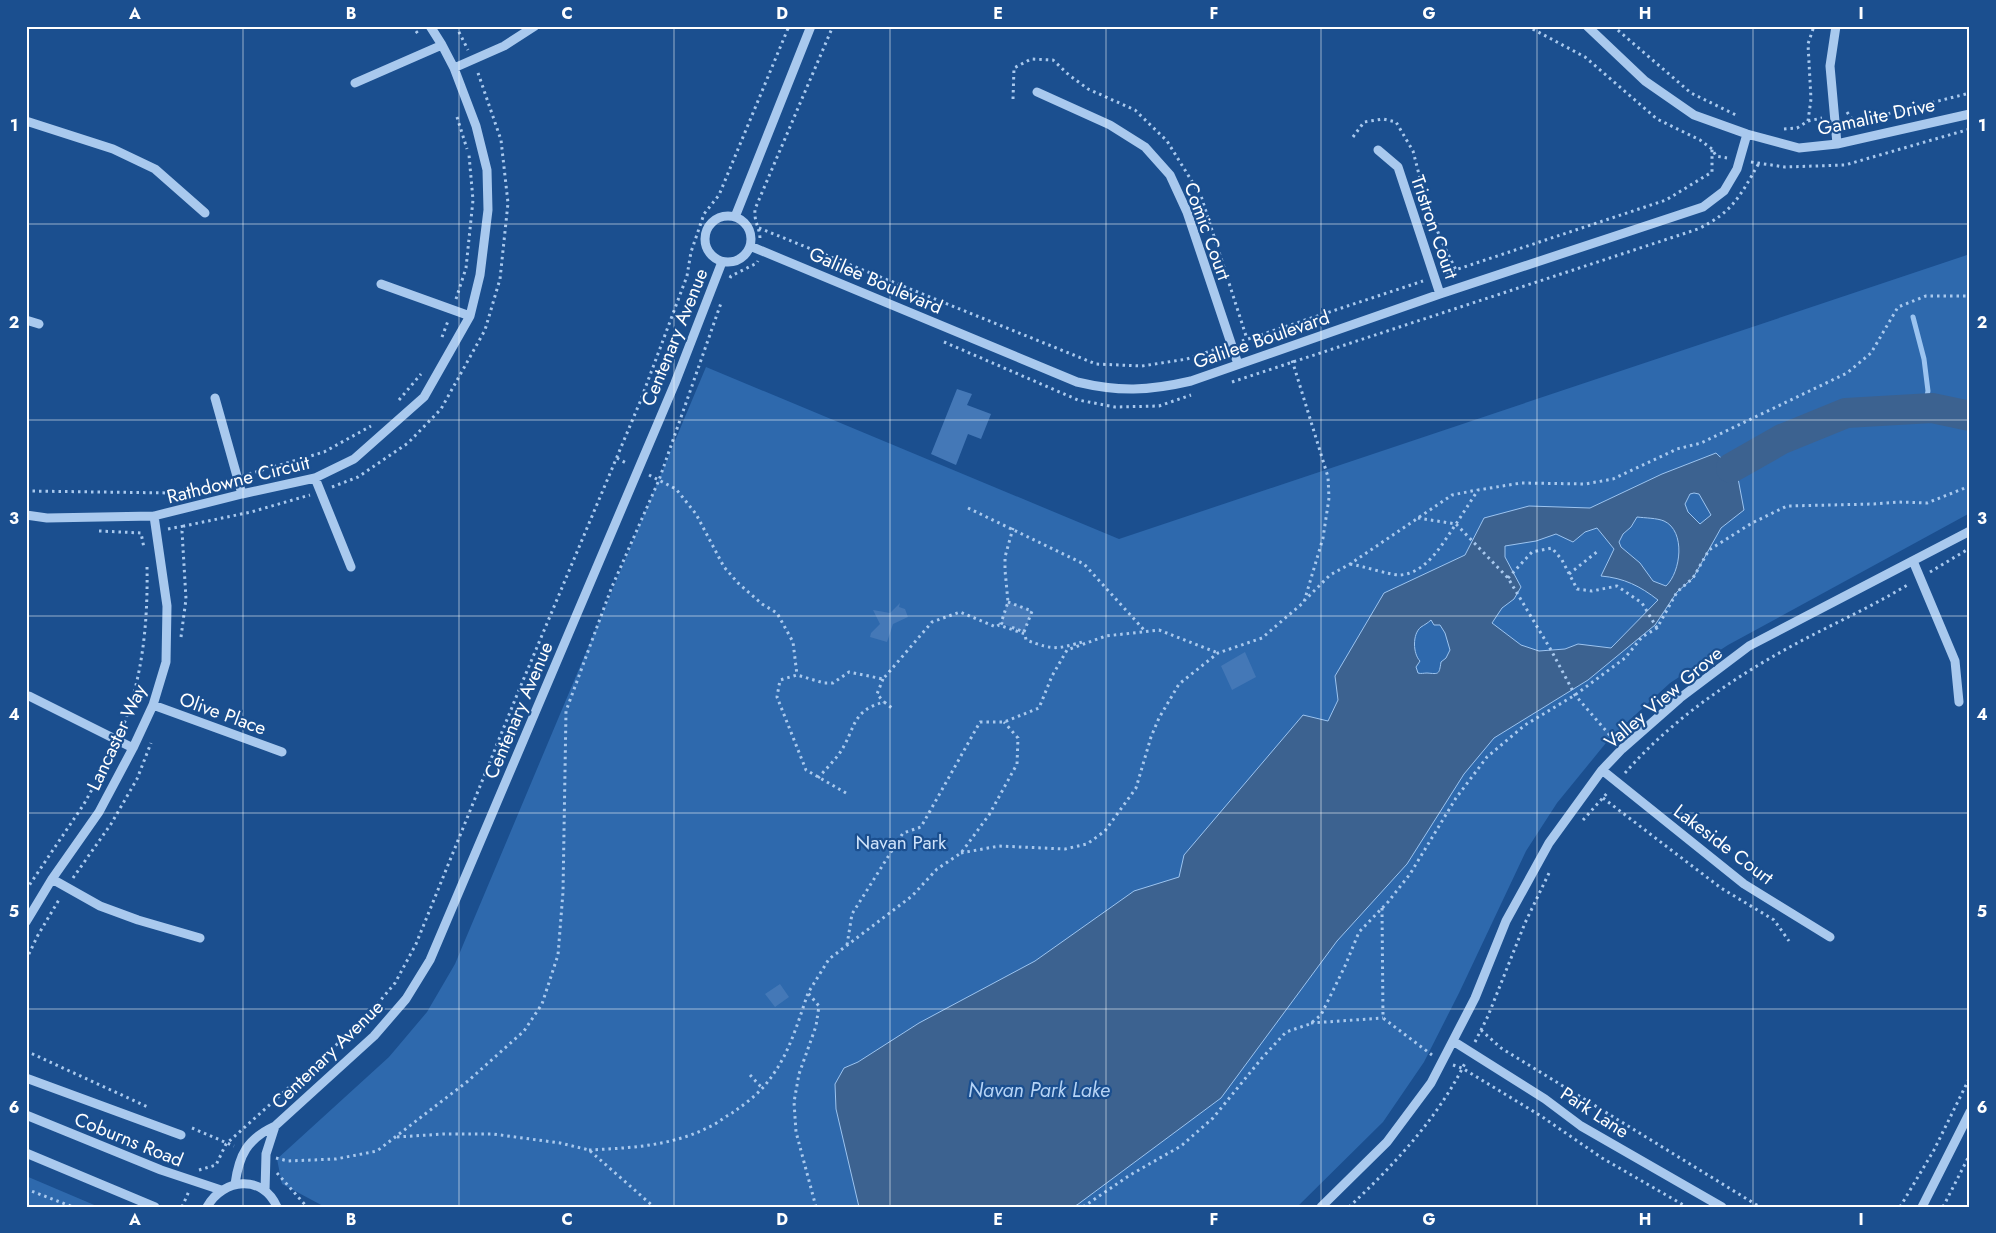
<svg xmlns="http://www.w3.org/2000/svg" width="1996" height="1233" viewBox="0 0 1996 1233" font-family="Jost,sans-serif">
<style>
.green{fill:#2e69ad}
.water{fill:#3c6290;stroke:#9cc4f0;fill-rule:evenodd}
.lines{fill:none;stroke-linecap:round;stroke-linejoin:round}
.stream{stroke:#9cc4f0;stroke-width:5}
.river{stroke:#3c6290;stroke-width:30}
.building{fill:#4478b7}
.path{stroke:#a9c9ee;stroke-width:3;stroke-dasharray:2.5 4;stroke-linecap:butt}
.minor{stroke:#a9c9ee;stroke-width:9}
.grid{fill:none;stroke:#fff;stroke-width:1;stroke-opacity:0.55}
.labels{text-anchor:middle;stroke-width:4.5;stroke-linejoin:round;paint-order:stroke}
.street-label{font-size:19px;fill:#fff;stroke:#1b4f8f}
.park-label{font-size:19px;fill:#cfe3fa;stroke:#1b4f8f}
.water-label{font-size:20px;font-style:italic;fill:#b5d3f5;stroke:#1b4f8f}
.neatline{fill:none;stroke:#fff;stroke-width:2}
.grid-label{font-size:16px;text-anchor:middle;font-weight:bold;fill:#fff}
</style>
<rect width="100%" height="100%" fill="#1b4f8f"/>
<!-- green -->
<path class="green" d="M1970 254V513L1728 645 1670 683 1610 738 1557 803 1526 851 1459 993 1424 1062 1383 1122 1297 1207H325L282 1184 277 1159 389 1057 427 1012 455 964 706 367 1119 539Z
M26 1176 99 1207H26Z"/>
<!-- water -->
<path class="water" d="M1716 453 1737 473 1744 510 1721 528 1693 578 1677 592 1655 625 1588 680 1494 738 1464 774 1407 864 1337 941 1221 1098 1077 1205 1071 1207H859L836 1109 835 1084 844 1068 858 1062 919 1023 1035 961 1134 891 1179 877 1184 855 1303 715 1328 721 1338 700 1335 676 1384 593 1465 555 1484 518 1529 506 1590 508 1662 474ZM1694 493 1699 494 1711 515 1700 524 1688 512 1685 504 1690 494ZM1637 517C1645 518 1657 518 1664 521 1686 531 1681 572 1666 586L1653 581 1640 563 1621 547 1619 542 1623 534 1631 527ZM1597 528 1614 549 1601 576C1624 578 1640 586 1658 600L1611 648 1578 644 1565 649 1539 651 1521 645 1492 623 1502 608 1514 599 1521 587 1505 557V546L1536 541 1556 534 1573 542 1585 532ZM1431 620 1434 625H1440L1445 633 1450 650 1446 658 1441 662C1439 675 1439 674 1427 673 1424 673 1421 674 1418 673L1416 667 1420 661C1413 654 1412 634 1421 627 1424 625 1428 623 1431 620Z"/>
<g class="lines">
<!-- stream -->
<path class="stream" d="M1913 317 1924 359 1928 391 1924 409"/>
<!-- river -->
<path class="river" d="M1731 468 1782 439 1846 413 1932 408 1970 416"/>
</g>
<!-- building -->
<path class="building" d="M957 389 972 394 967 405 991 414 981 439 968 434 956 465 931 454Z
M1008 602 1032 611 1024 632 1001 623Z
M900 603 899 607 905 609 908 617 893 624 887 642 870 637 871 633 880 624 873 610 890 613Z
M1245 652 1256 677 1232 690 1221 666Z
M780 984 789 997 775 1007 765 994Z"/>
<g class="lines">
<!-- path -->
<path class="path" d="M412 26 419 35
M456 26 468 50
M1527 26 1585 57 1657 119 1700 140 1712 149 1716 156 1727 158
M1613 26 1691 93 1738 116
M1013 99 1014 68 1031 59 1053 60 1069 75 1088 89 1135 110 1167 141 1201 196 1247 339
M1847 112 1851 118 1859 121 1970 93
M457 117 467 149
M1808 121 1822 118
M1784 129 1797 128 1808 121 1811 99 1808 44 1814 26
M1353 137 1364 122 1383 119 1396 122 1413 151 1422 186 1440 238 1456 270
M1751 162 1785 167 1845 165 1970 129
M759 228 1096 364 1142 366 1187 359 1222 347
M760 238C759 225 754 223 755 209L833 26
M1446 273 1666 200 1712 172V149
M730 278 731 276 757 263 758 261
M456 299 466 268 473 200 469 155
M442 337 448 321
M1242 341 1423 281
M944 342 1078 400 1115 407 1159 406 1191 395
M1232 382 1698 229C1733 212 1740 196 1759 163
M399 400 421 374
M617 458 628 464
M249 474 324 452 371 426
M649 475 676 489 696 514 724 567 738 583 762 604 777 613 793 642 797 675
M332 487 358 477 408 443 441 409 485 330 500 279 508 203 501 140 477 70
M26 491 172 493 227 481
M968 508 1084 564 1145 631
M1418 518 1456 524 1478 490 1521 483 1585 484 1613 479 1677 449 1701 443 1847 373 1871 353 1898 307 1926 296H1970
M168 529 184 526
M99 531 141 533 144 548
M1350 564C1363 566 1389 575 1400 575 1427 573 1442 544 1456 524L1508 578 1551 650 1575 695 1614 740
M1930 572 1970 548
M1569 574 1598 551
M1508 578 1532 552 1552 548 1562 560 1577 589 1592 591 1617 586 1642 603 1657 628
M1304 601 1330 575 1350 564 1452 495 1477 490
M1008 602 1032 611 1024 632 1011 627
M1003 624 1001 623 1008 602 1005 570V557L1013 528
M181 637 186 599 182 531 184 526 251 512 310 495
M883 679 877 694 884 702
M122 729C143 677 148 621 147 566
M1625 773C1673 718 1737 675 1801 641 1837 622 1875 605 1909 584
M818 778C825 770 833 762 839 754 856 730 850 711 884 702L892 708
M846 793 806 770 777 697 780 680 797 675 824 683H833L849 672 883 679 932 622 960 612 996 627 999 625 1025 634 1026 640C1056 651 1056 649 1086 641
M1603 798 1721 888 1774 920 1789 941
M1583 820 1609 791
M961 853 999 846 1065 849 1087 844 1105 831 1136 788 1151 737 1159 718 1179 684 1218 653 1262 638 1304 602 1323 538 1329 498 1328 477 1292 360
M73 878 111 824 137 779 151 743
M26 890 84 804 113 751
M1382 908 1383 1018 1432 1055
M847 945 852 914 903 833 921 827 980 722H1004L1039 708 1052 676 1067 650 1106 636 1159 630 1218 653
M26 960 38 935 60 898
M1311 1023 1383 1018
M1481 1030 1501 1048 1760 1207
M1475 1042 1488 1016 1525 923 1550 871
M26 1051 150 1108
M1453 1065 1462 1068 1541 1116 1602 1158 1687 1207
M750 1075 762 1088
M192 1128 234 1146
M397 1137 444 1134H493L560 1143 589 1150 654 1207
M589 1150C630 1148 672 1146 709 1127 717 1124 724 1117 732 1113 745 1104 760 1093 769 1080 789 1055 798 1022 808 993
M276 1158 288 1161 336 1159 377 1151 468 1081 524 1031 542 1004 558 955 563 892 566 711 611 589 659 480 721 303
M199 1170 216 1165 226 1144 364 1020 395 983 416 944 519 690 640 402 687 276 691 252 704 214 719 195 789 26
M277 1173 307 1207
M26 1189 73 1207
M182 1207 189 1191
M816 1207 796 1132 794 1102 799 1074 816 1026 819 1006 808 993 829 959 912 896 937 869 961 853 989 815 1017 764 1018 738 1004 722
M1083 1207 1130 1175 1181 1146 1213 1118 1262 1058 1286 1032 1310 1024 1321 1015 1345 966 1359 932 1388 902 1410 874 1456 798 1487 757 1525 725 1575 695 1625 658 1642 637 1657 628 1677 592 1693 578 1709 550 1752 523 1787 506 1874 504 1898 502 1927 503 1970 486
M1349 1207C1393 1166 1438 1118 1465 1063
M1900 1207 1934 1150 1970 1077
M1943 1207 1970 1154"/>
<!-- minor -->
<path class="minor" d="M1587 26 1645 81 1694 115 1747 134 1799 148 1837 144 1970 114
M1836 26 1830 66 1837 144
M454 68 504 46 535 26
M355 83 442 45
M1037 92 1110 125 1145 147 1170 175 1187 212 1238 364
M26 121 113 149 155 169 205 213
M1378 150 1398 167 1440 294
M705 239a23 23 0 1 1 46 0a23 23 0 1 1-46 0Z
M735 217 811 26
M750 246 1077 382C1119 392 1148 391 1191 381L1440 294 1703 207 1724 191 1737 169 1747 134
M381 284 470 316
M26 320 39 324
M215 398 242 494
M315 478 351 567
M26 515 47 518 154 516 242 494 315 478 354 459 424 397 470 316 480 275 488 210 487 170 476 126 454 68 442 45 430 26
M1913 561 1955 661 1959 702
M29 696 133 748
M153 705 282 752
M1602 770 1744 884 1830 937
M52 879 100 906 138 920 200 938
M26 922 52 879 99 812 133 748 153 705 166 662 167 606 154 516
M1453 1041 1545 1099 1581 1126 1722 1207
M26 1078 181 1135
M26 1115 161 1170 221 1190
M26 1153 155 1207
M235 1184C239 1155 247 1139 275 1126L374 1036 406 999 430 960 675 383 722 262
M265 1191 266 1154 275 1126
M207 1207C223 1178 263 1174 277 1207
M1321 1207 1387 1142 1431 1083 1475 998 1506 921 1549 843 1602 770 1622 749 1680 698 1749 646 1970 531
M1922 1207 1970 1112"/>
</g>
<!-- grid -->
<path class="grid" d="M243 26V1207M459 26V1207M674 26V1207M890 26V1207M1106 26V1207M1321 26V1207M1537 26V1207M1753 26V1207M26 224H1970M26 420H1970M26 616H1970M26 813H1970M26 1009H1970"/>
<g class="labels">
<!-- street labels -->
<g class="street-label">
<text transform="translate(1876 116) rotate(-12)" y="7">Gamalite Drive</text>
<text transform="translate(1435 227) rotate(71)" y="7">Tristron Court</text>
<text transform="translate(1208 231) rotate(70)" y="7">Comic Court</text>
<text transform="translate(876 280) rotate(23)" y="7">Galilee Boulevard</text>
<text transform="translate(674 337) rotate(-68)" y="7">Centenary Avenue</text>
<text transform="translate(1261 339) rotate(-19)" y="7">Galilee Boulevard</text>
<text transform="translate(238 479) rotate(-14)" y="7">Rathdowne Circuit</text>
<text transform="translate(1663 697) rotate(-40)" y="7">Valley View Grove</text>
<text transform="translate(518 710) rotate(-67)" y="7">Centenary Avenue</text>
<text transform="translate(223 713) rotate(20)" y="7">Olive Place</text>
<text transform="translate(116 737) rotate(-65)" y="7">Lancaster Way</text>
<text transform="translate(1724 844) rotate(37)" y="7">Lakeside Court</text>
<text transform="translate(327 1054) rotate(-44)" y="7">Centenary Avenue</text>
<text transform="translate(1595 1112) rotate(33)" y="7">Park Lane</text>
<text transform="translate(129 1139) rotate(22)" y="7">Coburns Road</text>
</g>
<!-- park labels -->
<g class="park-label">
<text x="901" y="849">Navan Park</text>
</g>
<!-- water labels -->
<g class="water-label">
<text x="1039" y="1097">Navan Park Lake</text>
</g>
</g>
<!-- border -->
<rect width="1996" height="1233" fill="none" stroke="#1b4f8f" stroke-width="55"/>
<rect x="28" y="28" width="1940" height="1178" class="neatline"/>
<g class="grid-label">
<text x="135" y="19">A</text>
<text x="351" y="19">B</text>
<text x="567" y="19">C</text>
<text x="782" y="19">D</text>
<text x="998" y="19">E</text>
<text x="1214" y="19">F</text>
<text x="1429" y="19">G</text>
<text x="1645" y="19">H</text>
<text x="1861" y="19">I</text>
<text x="14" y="131">1</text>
<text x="1982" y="131">1</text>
<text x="14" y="328">2</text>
<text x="1982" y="328">2</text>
<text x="14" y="524">3</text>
<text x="1982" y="524">3</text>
<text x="14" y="720">4</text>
<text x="1982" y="720">4</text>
<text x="14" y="917">5</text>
<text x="1982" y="917">5</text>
<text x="14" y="1113">6</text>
<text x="1982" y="1113">6</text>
<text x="135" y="1225">A</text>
<text x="351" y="1225">B</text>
<text x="567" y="1225">C</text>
<text x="782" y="1225">D</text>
<text x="998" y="1225">E</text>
<text x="1214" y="1225">F</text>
<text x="1429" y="1225">G</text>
<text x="1645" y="1225">H</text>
<text x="1861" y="1225">I</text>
</g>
</svg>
